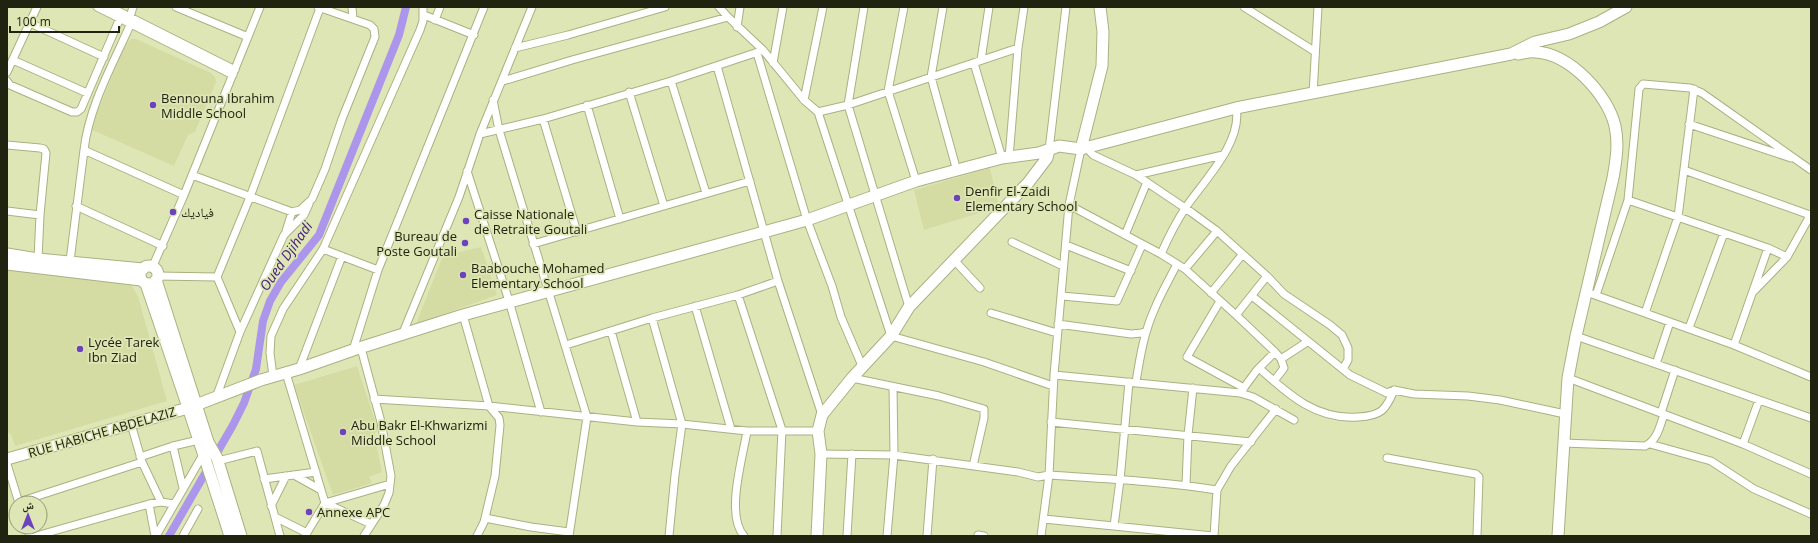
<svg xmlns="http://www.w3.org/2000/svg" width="1818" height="543" viewBox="0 0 1818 543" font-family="'Open Sans','Noto Naskh Arabic',sans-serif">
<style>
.built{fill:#d4dca4}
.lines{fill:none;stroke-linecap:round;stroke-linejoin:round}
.canal{stroke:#ac96eb;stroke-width:8}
.street-casing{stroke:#aab182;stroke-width:9}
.secondary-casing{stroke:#aab182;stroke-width:13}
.street{stroke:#fff;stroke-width:7}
.secondary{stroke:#fff;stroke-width:11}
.poi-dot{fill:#6c43bb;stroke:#dfe6b5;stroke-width:1.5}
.labels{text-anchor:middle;stroke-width:3.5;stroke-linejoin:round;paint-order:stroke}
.poi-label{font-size:13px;fill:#202310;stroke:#dfe6b5;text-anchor:start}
.street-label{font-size:13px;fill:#202310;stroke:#dfe6b5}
.water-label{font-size:14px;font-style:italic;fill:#411c7d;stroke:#dfe6b5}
</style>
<rect width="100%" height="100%" fill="#dfe6b5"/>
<!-- built -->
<path class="built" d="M131 39H136L211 73 215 77 216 82 195 132 188 135 174 166 90 129 126 43Z
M990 168 999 207 924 230 914 190Z
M481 247 497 295 416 324 443 256Z
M7 270 130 283 138 296 167 401 15 446 11 434 7 432Z
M357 366 378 430 374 434 382 472 369 477 372 483 333 495 294 385Z"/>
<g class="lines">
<!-- canal -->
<path class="canal" d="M169 536 233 425 244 403 256 369 263 321 270 301 281 282 319 235 399 35 406 7"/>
<!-- street casing -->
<g class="street-casing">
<path id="street" d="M97 7 233 75
M110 7 235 70
M176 7 248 37
M352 7 353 19
M719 7 728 17
M864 7 848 105 909 307
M904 7 888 91 916 181
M943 7 931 77 957 171
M1244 7 1314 51
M424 15 474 35
M435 20 440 7
M30 23 104 57
M737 27 740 7
M515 48 568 35 665 7
M757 53 807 220 832 286 841 317 863 368
M13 60 87 93
M981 60 989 7
M773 63 783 7
M974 63 1002 158
M717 66 778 281 822 415
M7 72 37 7
M7 81 10 85 72 112H77L81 109 120 18
M503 81 572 60 728 17 763 50 804 100 818 112 848 105 1018 48
M671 81 706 193
M629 92 664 206
M1313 94 1318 7
M493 100 499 130 587 417 569 536
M804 100 823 7
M587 105 620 219
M818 112 891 336 984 362 1053 386
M543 119 577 232
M1689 124 1791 158
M480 134 543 119 671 81 761 51
M7 145 40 148 44 149 46 153 40 215 38 259
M1086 147 1093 155 1136 175 1191 212 1217 231 1267 276 1284 294 1330 325 1342 335 1348 348V360L1343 369
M84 150C89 106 113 64 131 23L130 17 133 7
M1049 150 1066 7
M1009 158 1018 48 1024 7
M1684 170 1810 215
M467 171 509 301 541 412
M192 175 292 212 300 210 312 199 325 169 342 119 375 37 374 29 370 25 318 7
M1136 175 1223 155
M1628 200 1768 248 1787 257
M1069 205 1161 254 1185 269 1236 315 1275 352 1257 370 1240 393
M76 206 163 246
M7 211 40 215
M286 231 292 212
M1125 235 1147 182
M1012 242 1063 266
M533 244 750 181
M1066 245 1131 271
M323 249 378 270
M1161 254C1168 238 1176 222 1186 207 1203 182 1243 142 1236 108
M954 260 980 288
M70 261 84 150 184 195
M152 268 184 195 260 7
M1185 269 1217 231
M157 276 217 277 240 332
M217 277 250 197 320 8
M1754 291 1787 257 1811 214
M1211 293 1242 255
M1592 294 1734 345 1811 377
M738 295 782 430 777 536
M1596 295 1628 200 1639 89 1643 84 1690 88 1702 93 1811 170
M1062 296 1117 301 1142 245
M1252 296 1350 375 1387 393 1394 390 1414 394 1468 396 1500 400 1565 414
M1220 301 1187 357 1244 388
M695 306 731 429
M991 313 1057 333
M1645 313 1678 217 1694 89
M463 315 489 406 499 418 500 425 495 476 484 522 477 536
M1236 315 1267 276
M652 318 682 424 675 475 669 536
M1058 324 1131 334 1142 333 1146 331
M1689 328 1724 233
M611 331 637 422
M402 335 459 197 480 134 532 7
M1576 336 1811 418
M566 345 652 318 738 295 778 281
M1734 345 1768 248
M361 348 381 422 391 476 389 493 384 505 364 536
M353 350 378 270 484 7
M1275 352 1281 359 1307 342
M1656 364 1670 322
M1259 368C1289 395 1316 420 1358 417 1381 416 1386 410 1394 390
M299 369 342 256
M286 373 325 503
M1054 375 1240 393 1253 397 1294 420
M273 376 270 353 271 336 283 309 323 249 420 30 423 21V7
M852 378 939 396 984 409V418L973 466
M1568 378 1743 444 1811 474
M1274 381 1284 368 1281 359
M1136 382C1140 357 1144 332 1155 308 1161 293 1170 278 1177 264
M217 395 240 332 284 235 304 215 309 204
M374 399 489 406 637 422 682 424 747 431H818
M1661 413 1675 370
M1051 422 1251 442
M131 424 142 462 161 502
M1563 443 1645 446C1657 441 1660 426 1664 414
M1650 444 1711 461 1754 489 1811 514
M1743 444 1759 400
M173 446 183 488
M821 454 894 455 1018 472 1038 477 1049 475C1105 479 1162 481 1217 490
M140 457 173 446 199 440
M1387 458 1476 474 1479 477 1477 536
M218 461 257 451 280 536
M7 464 19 503
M294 475 321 490
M264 479 316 472
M1186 485 1188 435 1193 388
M19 502 142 462
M325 503 371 524
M149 504 155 536
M271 506 286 476
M275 517 307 533
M485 518 531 527 569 532
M1044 519 1213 536
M1114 526 1120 480 1129 382
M27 527 30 536
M978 535 984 536
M36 536 149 504 161 502 174 504
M156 536 204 453
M183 536 198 509
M305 536 325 503 390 484
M744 536C725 515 743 457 747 431
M847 536 852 454
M887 536 894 455 893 387
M927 536 933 459
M1041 536 1049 475 1054 375 1069 205 1081 149
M1214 536 1217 490 1231 466 1276 409"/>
</g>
<!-- secondary casing -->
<g class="secondary-casing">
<path id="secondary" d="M1518 54C1524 53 1530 51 1536 52 1570 54 1608 95 1615 126 1619 144 1616 161 1613 178L1576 336 1568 378 1558 536
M1081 149 1102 66 1103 32 1100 7
M7 254 38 259 143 269
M7 264 141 280
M140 275a9 9 0 1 1 18 0a9 9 0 1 1-18 0Z
M156 280 208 442 217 458 241 536
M146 284C175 368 203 451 230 536
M7 459 188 408 261 380 299 369 353 350 463 315 807 220 916 181 1002 158 1039 153 1059 146 1081 149 1236 108 1511 54 1535 42 1569 34 1599 22 1626 7
M817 536 821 454 818 431 822 415 852 378 891 336 909 307 1028 183 1047 158 1049 150"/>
</g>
<!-- street -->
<use href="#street" class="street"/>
<!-- secondary -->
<use href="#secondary" class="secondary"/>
</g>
<!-- markers -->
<g class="poi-dot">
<circle cx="153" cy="105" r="4"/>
<circle cx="957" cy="198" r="4"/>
<circle cx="173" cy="212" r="4"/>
<circle cx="466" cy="221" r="4"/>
<circle cx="465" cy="243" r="4"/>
<circle cx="463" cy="275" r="4"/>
<circle cx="80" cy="349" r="4"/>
<circle cx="343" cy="432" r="4"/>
<circle cx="309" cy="512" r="4"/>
</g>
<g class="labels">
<!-- poi labels -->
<g class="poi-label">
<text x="161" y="103">Bennouna Ibrahim<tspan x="161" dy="15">Middle School</tspan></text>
<text x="965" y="196">Denfir El-Zaidi<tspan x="965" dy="15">Elementary School</tspan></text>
<text x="181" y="217">فياديك</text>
<text x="474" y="219">Caisse Nationale<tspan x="474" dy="15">de Retraite Goutali</tspan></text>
<text x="457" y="241" text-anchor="end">Bureau de<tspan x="457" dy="15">Poste Goutali</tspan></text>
<text x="471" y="273">Baabouche Mohamed<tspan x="471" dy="15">Elementary School</tspan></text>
<text x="88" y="347">Lycée Tarek<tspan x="88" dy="15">Ibn Ziad</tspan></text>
<text x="351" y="430">Abu Bakr El-Khwarizmi<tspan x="351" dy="15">Middle School</tspan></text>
<text x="317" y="517">Annexe APC</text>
</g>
<!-- street labels -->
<g class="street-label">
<text transform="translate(102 432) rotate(-16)" y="5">RUE HABICHE ABDELAZIZ</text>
</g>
<!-- water labels -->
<g class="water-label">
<text transform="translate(286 256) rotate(-55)" y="5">Oued Djihadi</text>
</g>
</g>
<!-- border -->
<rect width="1818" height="543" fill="none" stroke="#202310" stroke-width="16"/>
<!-- north arrow -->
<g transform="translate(28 515)"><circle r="19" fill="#dfe6b5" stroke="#939873"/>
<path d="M0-3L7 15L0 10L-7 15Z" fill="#6c43bb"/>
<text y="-6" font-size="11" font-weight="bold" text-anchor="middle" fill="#202310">ش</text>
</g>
<!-- scale -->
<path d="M10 26v6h109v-6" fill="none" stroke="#202310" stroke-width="2"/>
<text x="16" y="26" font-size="12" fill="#202310" stroke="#dfe6b5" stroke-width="3" paint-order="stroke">100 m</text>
</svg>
